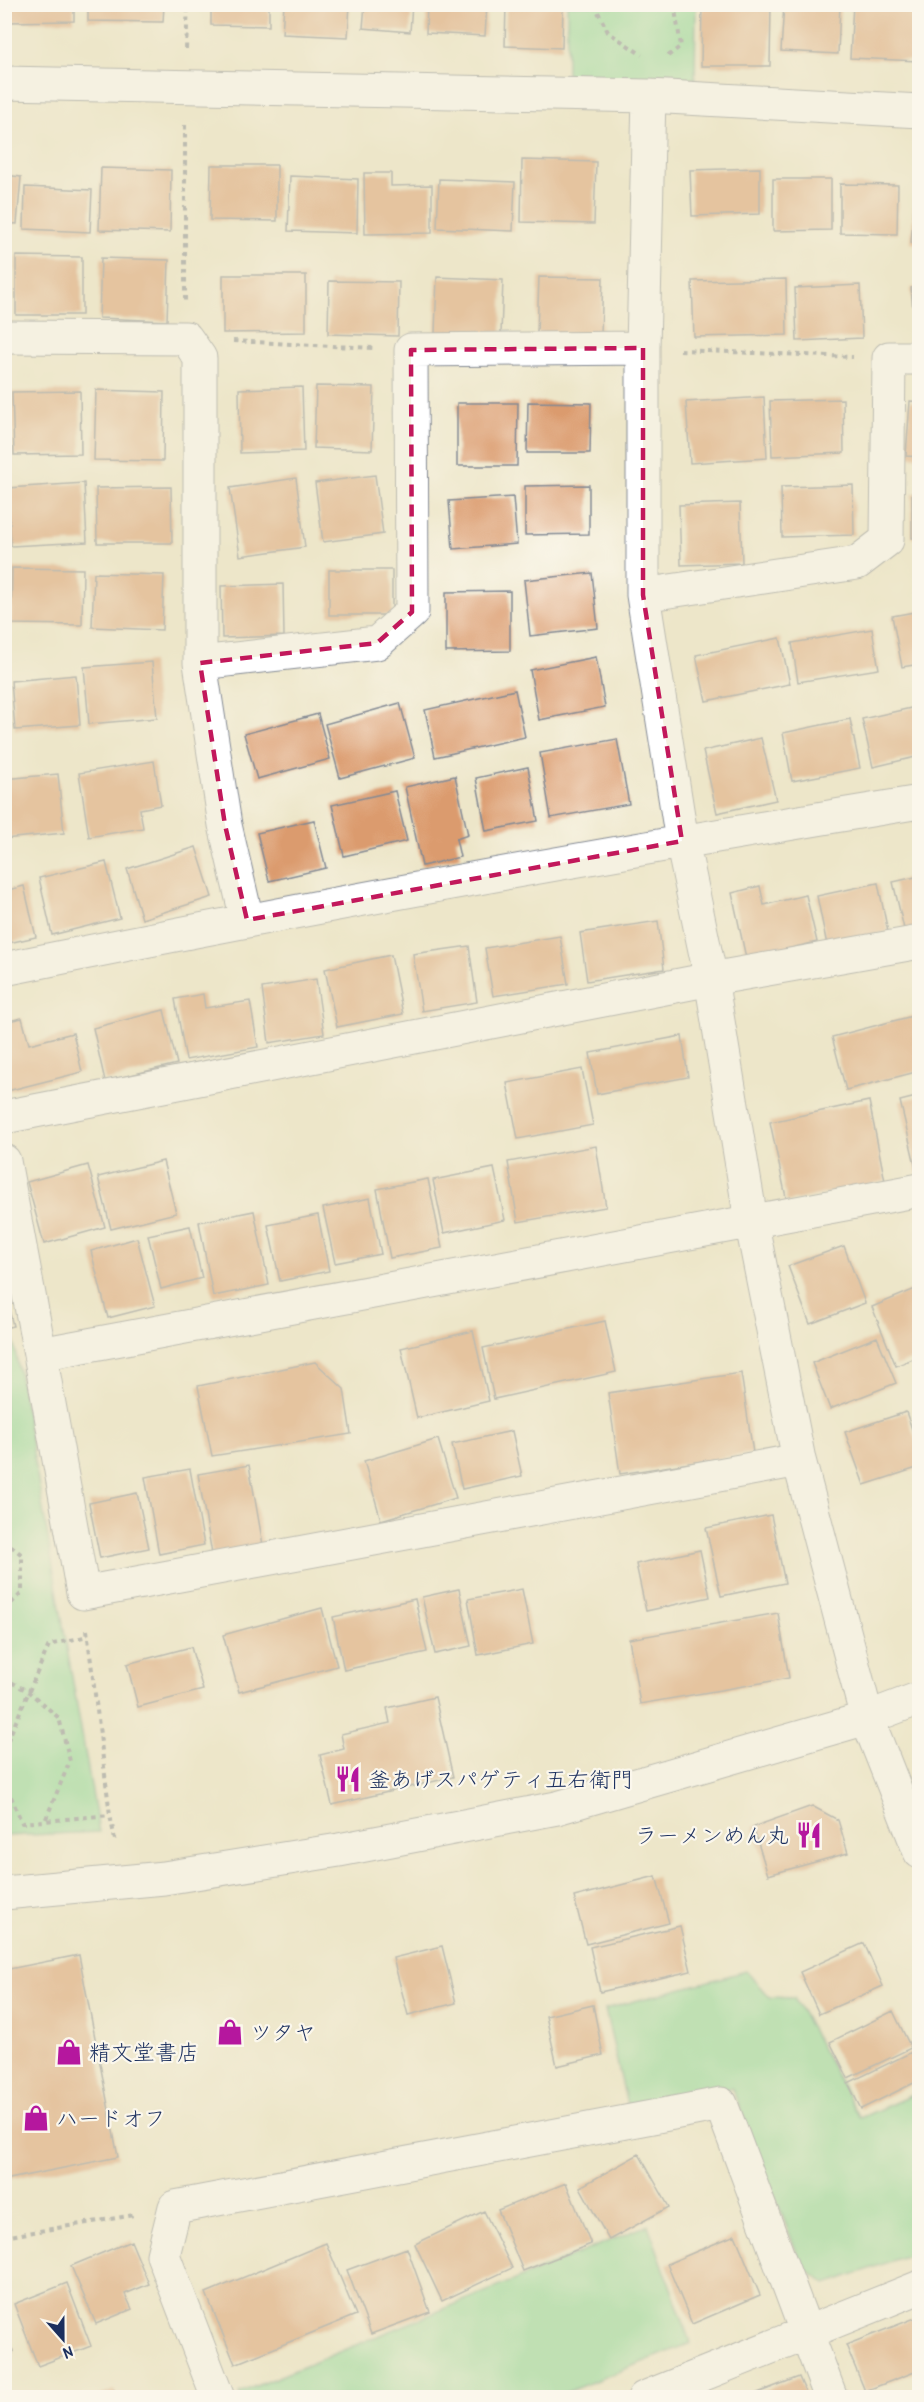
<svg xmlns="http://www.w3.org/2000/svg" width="924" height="2402" viewBox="0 0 924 2402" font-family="'Patrick Hand','Klee One',sans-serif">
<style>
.green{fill:#89da9a;stroke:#52847c;stroke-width:1.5}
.building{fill:#db9b6e}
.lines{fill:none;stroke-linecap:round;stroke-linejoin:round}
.minor-casing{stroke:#848a94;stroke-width:35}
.tertiary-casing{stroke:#848a94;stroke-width:35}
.path{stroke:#848a94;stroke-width:4;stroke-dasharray:4.5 4.5;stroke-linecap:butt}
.minor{stroke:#fff;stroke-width:33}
.tertiary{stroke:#fff;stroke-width:33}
.marked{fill:none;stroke:#c2185b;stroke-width:4.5;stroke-dasharray:12 8;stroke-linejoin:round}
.labels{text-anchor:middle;stroke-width:4.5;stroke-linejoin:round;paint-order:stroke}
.poi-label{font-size:22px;fill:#1b2f5e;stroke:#fbf7ec;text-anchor:start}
</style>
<rect width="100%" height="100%" fill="#fbf7ec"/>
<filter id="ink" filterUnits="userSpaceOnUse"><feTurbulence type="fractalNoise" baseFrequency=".0167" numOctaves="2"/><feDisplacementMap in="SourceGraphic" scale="12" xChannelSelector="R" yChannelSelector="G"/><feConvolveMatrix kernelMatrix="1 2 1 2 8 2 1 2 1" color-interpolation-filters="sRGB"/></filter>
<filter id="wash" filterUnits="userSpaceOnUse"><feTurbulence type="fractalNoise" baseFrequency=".008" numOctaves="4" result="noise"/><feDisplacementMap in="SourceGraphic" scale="24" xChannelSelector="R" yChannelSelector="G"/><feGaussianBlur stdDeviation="1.35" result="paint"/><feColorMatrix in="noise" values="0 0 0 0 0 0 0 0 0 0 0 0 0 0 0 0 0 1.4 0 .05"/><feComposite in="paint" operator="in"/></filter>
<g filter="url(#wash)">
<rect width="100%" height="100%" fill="#ede6c9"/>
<!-- green -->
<path class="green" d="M567 5H696L695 79 567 78Z
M13 1337 99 1832 5 1836 4 1339Z
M746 1971 769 1997 794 1998 860 2118 919 2092V2251L827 2284 803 2268 732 2088 627 2105 605 2009Z
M648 2225 691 2343 554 2397H241L239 2393Z"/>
<g id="blocks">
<!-- building -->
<path class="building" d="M4 4H74V21L4 22Z
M211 4H269V26L211 25Z
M284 4H350L348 37 282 34Z
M365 4H412L410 32 363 28Z
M427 4H487L485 36 426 33Z
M506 4H563L562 48 505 46Z
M702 4H771L770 66H701Z
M784 4H840L838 54 781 51Z
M853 4H920L919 61 850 58Z
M88 5H164L163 22 88 21Z
M522 160 596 162 594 224 521 222Z
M211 165H277V221L210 220Z
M101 168 171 170 170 232 99 230Z
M760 168V214L692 216 690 170Z
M364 173H391V186L432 185V233L365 234Z
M4 175 21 177 17 224 4 223Z
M290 176 358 179 357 233 288 231Z
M439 179 515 182 513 231 437 228Z
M773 179H831V230L773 231Z
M916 182 920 183V244L911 243Z
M840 184 898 185 897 234 840 233Z
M25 187 92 190 90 232 24 229Z
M16 256 82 257V315H16Z
M101 258 169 260 167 321 99 318Z
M223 275H306V332L223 333Z
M437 277 503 280 501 334 435 333Z
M539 277 603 278 601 334 537 333Z
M786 279 787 335 694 337 692 281Z
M329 281 399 282 398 336 328 334Z
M860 285 862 338 797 341 795 288Z
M920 287V344H916L911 288Z
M316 386 374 387 372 450 314 448Z
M302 387 304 451 240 453 239 389Z
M96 390 164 392 163 461 94 460Z
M80 391 81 454 14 455 12 392Z
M764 397 767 458 690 463 686 402Z
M843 399 844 453 772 456 770 401Z
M910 401 920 402V457L906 456Z
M528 402 591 403 590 453H527Z
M457 403H518L517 466H457Z
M375 475 383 534 323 542 315 483Z
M296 478 305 547 240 556 230 488Z
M84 483 87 542 11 546 8 488Z
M589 485V534L525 535V486Z
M853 485 854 535 782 537 781 487Z
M171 487 172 543H97L96 488Z
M912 493H920V538H912Z
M513 497 517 544 453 549 449 501Z
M740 503 742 563 681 565 679 505Z
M12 568 83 569 82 625 11 624Z
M329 570H392V615H329Z
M94 573 164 575 162 630 92 627Z
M592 573 598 628 530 636 524 580Z
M283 584 284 636 222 638 221 586Z
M510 591V651L446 652V592Z
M920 611V664L902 667 892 616Z
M872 629 879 669 798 682 792 643Z
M780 638 790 684 706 701 696 655Z
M596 657 605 707 539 720 530 670Z
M152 662 157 718 89 724 84 667Z
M76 675 80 725 15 730 11 681Z
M515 690 525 737 435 757 425 710Z
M400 703 415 758 340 778 325 724Z
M920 706V756L873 767 862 719Z
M318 714 330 759 257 779 244 734Z
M850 719 860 768 792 781 783 733Z
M761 738 776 800 717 813 703 751Z
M617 739 629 804 551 818 540 753Z
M154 761 161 805 140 809 143 828 89 837 79 773Z
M528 767 538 821 486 831 476 778Z
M58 774 64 833 4 839V779Z
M455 776 468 835 456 839 460 857 422 866 405 787Z
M395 791 407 841 344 856 332 805Z
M314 820 326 868 269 881 257 833Z
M196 847 212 897 142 919 127 869Z
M106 862 120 918 52 935 39 878Z
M920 876V930L905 933 893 882Z
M878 883 888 932 827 945 817 896Z
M24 886 36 937 4 944V891Z
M760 886 764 905 806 895 817 942 746 958 732 893Z
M658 921 664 969 587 981 580 933Z
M560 936 568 984 493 996 485 948Z
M469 946 477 1002 422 1011 413 954Z
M391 955 403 1014 337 1027 325 969Z
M316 979 324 1034 269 1043 262 988Z
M203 994 205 1008 250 1001 258 1047 186 1060 175 999Z
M164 1010 177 1064 105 1081 93 1028Z
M920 1014V1071L846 1090 832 1037Z
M22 1018 29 1044 73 1033 82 1072 7 1091 4 1079V1022Z
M682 1036 688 1077 597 1094 590 1053Z
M582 1069 593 1125 518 1139 507 1083Z
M920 1096V1172L917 1173 900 1101Z
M869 1101 885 1181 787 1202 770 1122Z
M596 1146 606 1207 518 1222 508 1162Z
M163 1161 176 1213 111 1229 98 1177Z
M88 1165 105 1227 44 1244 27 1182Z
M494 1168 505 1220 444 1233 433 1180Z
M428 1179 442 1248 390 1258 377 1189Z
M370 1198 381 1254 335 1263 323 1208Z
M254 1211 269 1285 213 1296 199 1222Z
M318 1215 329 1271 280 1281 268 1225Z
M190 1226 202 1278 161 1289 148 1235Z
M137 1238 155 1306 108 1318 91 1251Z
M844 1246 865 1303 810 1324 788 1266Z
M920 1287V1356L896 1366 872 1307Z
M4 1289 13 1326 4 1328Z
M605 1321 616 1372 494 1399 483 1348Z
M473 1331 489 1401 417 1418 401 1348Z
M877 1337 896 1383 830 1409 812 1363Z
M315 1362 344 1389 351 1434 212 1456 198 1386Z
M741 1373 753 1453 620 1474 608 1393Z
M920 1401V1420H919L913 1403Z
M906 1412 920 1452V1467L864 1485 845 1432Z
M512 1431 522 1476 462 1489 452 1444Z
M438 1439 456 1498 381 1520 364 1461Z
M249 1465 263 1545 212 1554 198 1474Z
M190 1469 204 1545 159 1554 145 1477Z
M137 1493 149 1548 100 1558 89 1503Z
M771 1515 785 1583 721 1596 706 1528Z
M700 1550 710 1597 646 1611 636 1564Z
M459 1589 471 1646 435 1654 422 1597Z
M522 1589 533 1644 478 1655 468 1599Z
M415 1599 427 1652 344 1670 333 1617Z
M322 1608 337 1666 239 1692 223 1635Z
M778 1613 789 1678 640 1704 629 1639Z
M191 1647 203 1690 138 1707 127 1664Z
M435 1697 453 1777 332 1805 320 1755 344 1749 341 1734 390 1723 387 1708Z
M812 1806 838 1820 848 1853 768 1875 753 1827Z
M656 1876 669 1923 586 1944 574 1897Z
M680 1926 691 1971 600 1992 590 1947Z
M864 1943 883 1986 819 2014 800 1972Z
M442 1946 456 2003 408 2015 393 1958Z
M79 1955 118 2157 4 2180V1970Z
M593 2005 603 2055 557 2066 546 2016Z
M893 2011 911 2048 848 2078 830 2042Z
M916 2050 920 2058V2080L861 2109 848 2083Z
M639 2154 669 2207 609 2240 580 2187Z
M566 2183 591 2244 523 2271 498 2210Z
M484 2211 512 2268 442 2301 415 2244Z
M735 2235 760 2295 692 2324 667 2264Z
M131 2241 149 2284 125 2294 132 2309 96 2324 71 2266Z
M326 2243 356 2315 235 2364 206 2293Z
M407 2248 430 2312 371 2334 347 2270Z
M67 2283 91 2346 38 2366 14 2304Z
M920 2316V2370L865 2391 846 2345Z
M799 2377 808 2398H747V2397Z
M114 2390 117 2398H96V2397Z"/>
</g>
</g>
<g filter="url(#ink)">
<use href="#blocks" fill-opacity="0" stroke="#848a94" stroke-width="1.5"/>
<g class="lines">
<!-- minor casing -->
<g class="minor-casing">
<path id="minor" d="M4 83 649 96 920 111
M649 96 643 348V595L682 841 711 979 751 1220 799 1460 867 1718
M4 337 186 338 200 358V663
M643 595 857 563 887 540 889 358H920
M247 920 225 825 200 663 377 643 412 612 411 350 643 348
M4 969C308 907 613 852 920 802
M4 1117 711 979 920 942
M4 1161 40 1354
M799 1460 83 1593 40 1354 920 1190
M218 2398 163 2255 175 2207 721 2104 831 2398
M644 2398 920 2287"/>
</g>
<!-- tertiary casing -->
<g class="tertiary-casing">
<path id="tertiary" d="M867 1718 920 1852
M4 1893 164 1878 339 1850 557 1808 867 1718 920 1698"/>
</g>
<!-- path -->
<path class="path" d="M594 4 608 32 642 55
M186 49 188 4
M668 56 681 46 674 4
M185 125V301
M233 341 373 348
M680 350 853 357
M4 1540 22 1555V1593L4 1610
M87 1630 110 1815 115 1840
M4 1678 29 1692 59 1718 70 1761 45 1821
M4 1749 49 1645 88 1636
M4 1780 22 1823 110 1815
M4 2237 134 2215
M4 2323 12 2352 6 2398"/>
<!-- minor -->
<use href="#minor" class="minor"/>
<!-- tertiary -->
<use href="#tertiary" class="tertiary"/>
</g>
</g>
<!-- marked area -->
<path d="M0 0H924V2402H0ZM643 348V595L682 841 247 920 225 825 200 663 377 643 412 612 411 350Z" fill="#ede6c9" fill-opacity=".55" fill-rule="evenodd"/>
<path class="marked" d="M643 348V595L682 841 247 920 225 825 200 663 377 643 412 612 411 350Z"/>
<!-- icons -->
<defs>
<g id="restaurant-bare" transform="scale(2.07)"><path d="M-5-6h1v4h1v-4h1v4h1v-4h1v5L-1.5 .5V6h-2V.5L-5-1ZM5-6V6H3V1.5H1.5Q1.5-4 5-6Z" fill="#b5179e" stroke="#fbf7ec" stroke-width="2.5" paint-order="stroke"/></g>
<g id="shop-bare" transform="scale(2.07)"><path d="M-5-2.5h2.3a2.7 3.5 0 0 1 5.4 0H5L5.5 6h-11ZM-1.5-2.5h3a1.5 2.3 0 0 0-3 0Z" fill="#b5179e" stroke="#fbf7ec" stroke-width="2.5" paint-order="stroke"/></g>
</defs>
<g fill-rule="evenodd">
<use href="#restaurant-bare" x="348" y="1779"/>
<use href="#restaurant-bare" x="809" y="1835"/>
<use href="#shop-bare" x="230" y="2032"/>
<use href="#shop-bare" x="69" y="2052"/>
<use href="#shop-bare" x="36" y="2118"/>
</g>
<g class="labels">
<!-- poi labels -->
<g class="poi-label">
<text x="368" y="1787">釜あげスパゲティ五右衛門</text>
<text x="789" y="1843" text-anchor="end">ラーメンめん丸</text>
<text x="250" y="2040">ツタヤ</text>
<text x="89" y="2060">精文堂書店</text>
<text x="56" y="2126">ハードオフ</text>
</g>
</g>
<!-- margin -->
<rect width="924" height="2402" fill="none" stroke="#fbf7ec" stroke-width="24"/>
<!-- north arrow -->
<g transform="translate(63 2339) rotate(159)" stroke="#fbf7ec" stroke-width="4.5" paint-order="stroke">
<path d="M0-4.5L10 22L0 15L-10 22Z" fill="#1b2f5e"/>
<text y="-9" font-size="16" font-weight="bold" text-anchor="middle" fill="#1b2f5e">N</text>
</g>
</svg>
